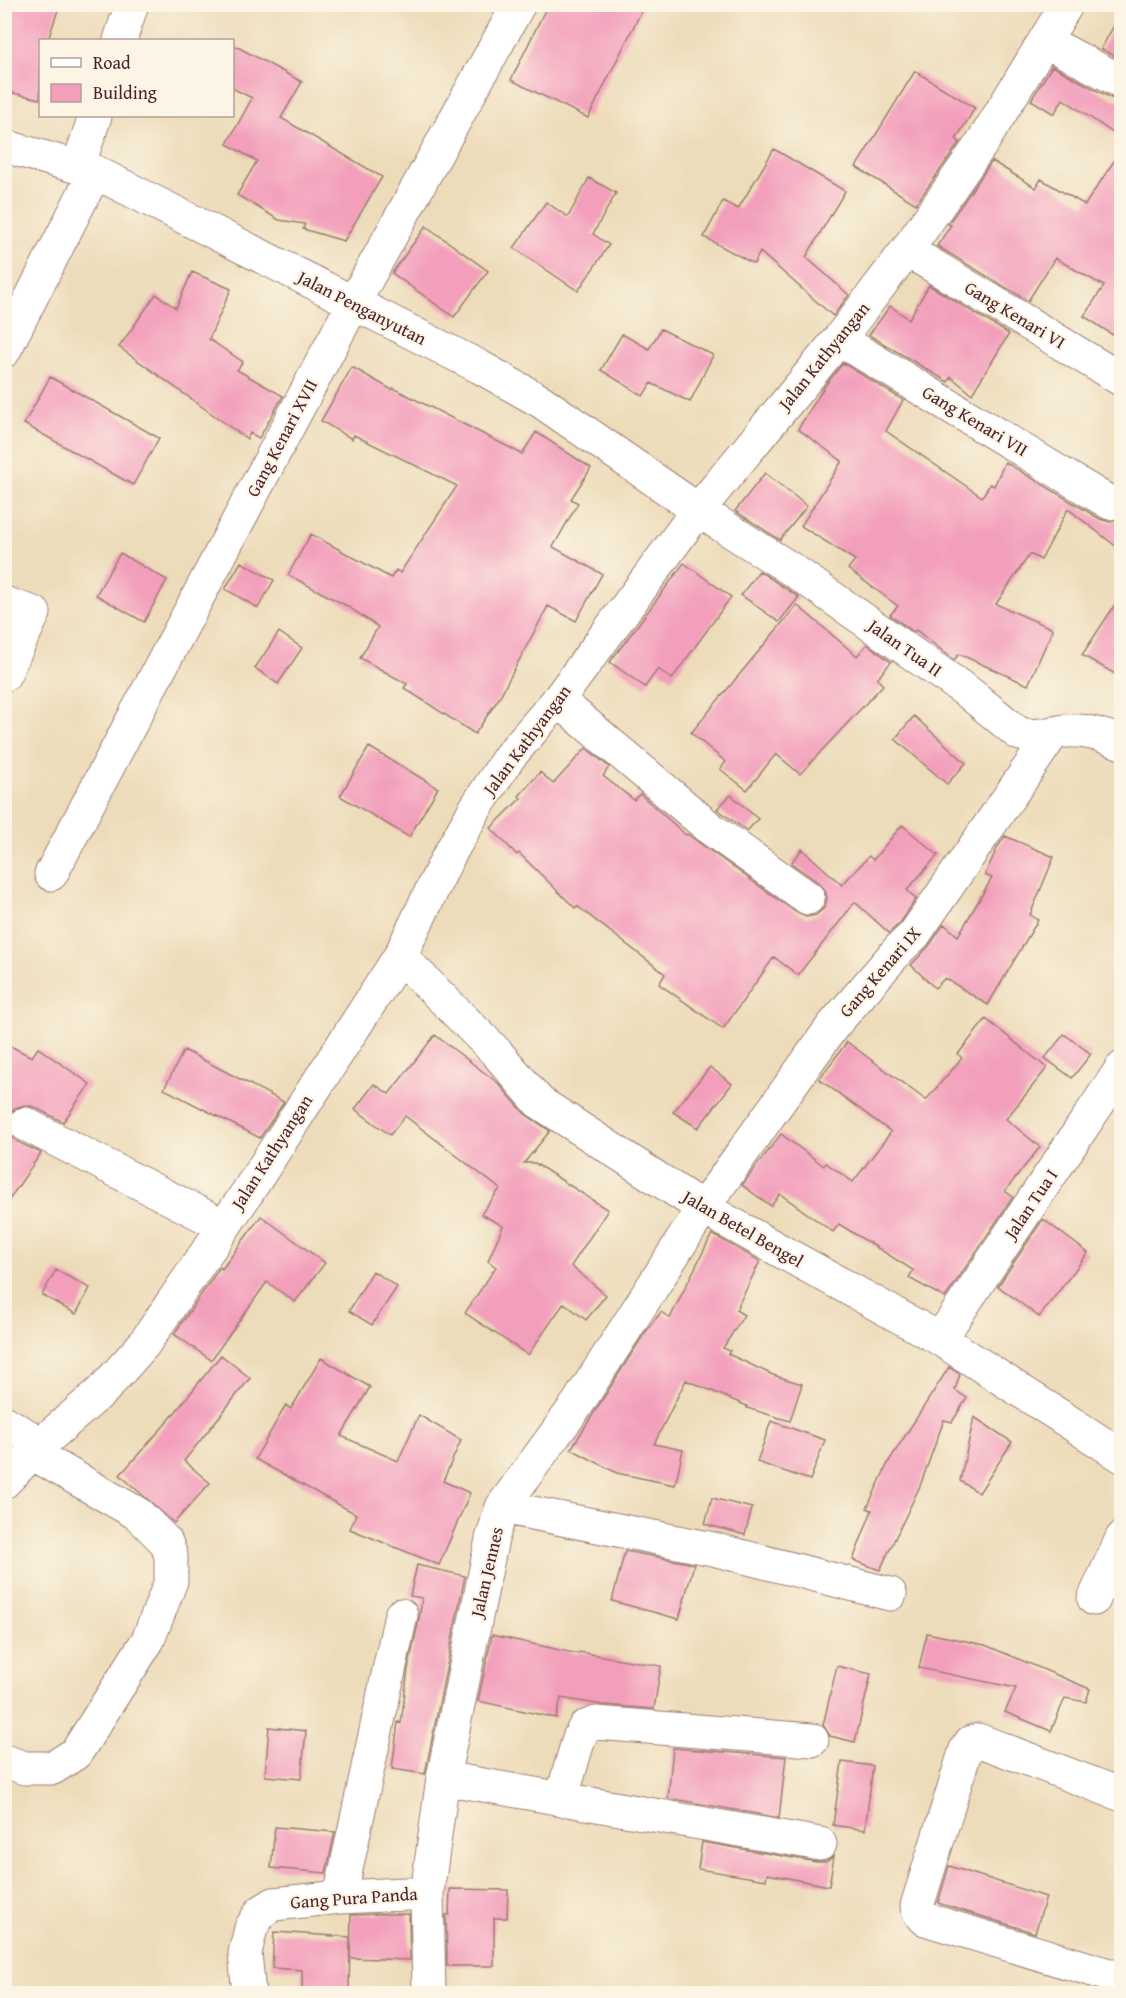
<svg xmlns="http://www.w3.org/2000/svg" width="1126" height="1998" viewBox="0 0 1126 1998" font-family="'Gentium Book Plus',serif">
<style>
.building{fill:#f39fbb}
.lines{fill:none;stroke-linecap:round;stroke-linejoin:round}
.minor-casing{stroke:#9c7e72;stroke-width:35}
.minor{stroke:#fff;stroke-width:33}
.labels{text-anchor:middle;stroke-width:4.5;stroke-linejoin:round;paint-order:stroke}
.street-label{font-size:18px;fill:#4a1f2b;stroke:#fcf5e5}
</style>
<rect width="100%" height="100%" fill="#fcf5e5"/>
<filter id="ink" filterUnits="userSpaceOnUse"><feTurbulence type="fractalNoise" baseFrequency=".0167" numOctaves="2"/><feDisplacementMap in="SourceGraphic" scale="12" xChannelSelector="R" yChannelSelector="G"/><feConvolveMatrix kernelMatrix="1 2 1 2 8 2 1 2 1" color-interpolation-filters="sRGB"/></filter>
<filter id="wash" filterUnits="userSpaceOnUse"><feTurbulence type="fractalNoise" baseFrequency=".008" numOctaves="4" result="noise"/><feDisplacementMap in="SourceGraphic" scale="24" xChannelSelector="R" yChannelSelector="G"/><feGaussianBlur stdDeviation="1.35" result="paint"/><feColorMatrix in="noise" values="0 0 0 0 0 0 0 0 0 0 0 0 0 0 0 0 0 1.4 0 .05"/><feComposite in="paint" operator="in"/></filter>
<g filter="url(#wash)">
<rect width="100%" height="100%" fill="#eddcba"/>
<g id="blocks">
<!-- building -->
<path class="building" d="M11 4H60L48 40H40V99L4 91V23Z
M548 4H645L588 118 511 80Z
M1122 11V60L1101 49Z
M232 44 302 82 281 118 382 177 344 241 303 229 305 224 279 220 237 195 257 161 227 144 252 98 232 88Z
M1052 66 1113 99 1122 101V139L1063 99 1054 114 1031 100Z
M915 71 975 108 956 139 960 142 916 204 856 167Z
M774 149 845 191 806 257 849 295 833 316 760 252 754 264 704 237 723 201 738 209Z
M1122 149V341L1084 316 1104 286 1055 258 1028 301 937 246 951 225 948 224 992 161 1036 188 1041 179 1085 205Z
M589 178 616 193 593 234 609 245 578 291 514 248 546 202 568 217Z
M426 226 488 271 454 317 392 273Z
M192 272 231 289 209 339 243 362 237 370 283 396 259 438 250 433 247 439 119 347 156 294 176 308Z
M929 285 1009 334 972 394 951 377 948 382 869 335 890 306 909 319Z
M661 329 713 355 690 402 651 383 643 396 601 370 622 334 649 349Z
M843 363 903 400 886 431 982 497 990 484 994 486 1005 462 1100 519 1110 522 1122 517V551L1068 509 1041 560 1030 554 996 604 1053 629 1028 685 959 654 954 660 916 630 914 632 890 615 898 606 848 569 855 560 801 526 842 461 798 429 824 387Z
M352 367 392 390 393 388 522 454 536 432 591 468 571 499 578 503 553 547 602 574 576 621 548 606 499 698 475 734 404 688 407 684 360 658 378 627 347 606 288 575 311 534 391 578 396 570 400 573 457 486 354 435 352 439 321 421Z
M50 377 159 438 133 485 24 424Z
M765 473 807 506 780 540 735 511Z
M120 553 167 580 144 622 96 595Z
M241 562 274 580 258 608 225 589Z
M684 563 731 597 672 679 658 669 645 687 610 662Z
M759 571 799 597 779 622 741 595Z
M1122 594V678L1082 655Z
M797 605 857 656 867 644 891 662 877 679 883 685 800 774 776 754 747 790 720 769 726 762 691 733Z
M279 632 302 648 278 684 255 668Z
M914 716 966 763 947 784 895 739Z
M369 747 438 788 409 837 340 796Z
M586 748 609 767 603 776 634 800 640 794 686 835 687 834 797 913 806 917 816 915 824 908 827 899 825 890 819 883 791 863 802 849 842 885 869 856 873 860 902 825 938 855 907 890 916 899 900 923 889 933 855 902 798 975 774 957 723 1029 659 984 665 974 577 906 575 908 519 853 517 855 491 828 521 798 519 796 540 772 553 784Z
M731 795 758 819 747 831 717 809Z
M1005 836 1054 857 1030 915 1038 920 988 1005 945 978 935 988 911 965 929 946 944 924 958 936 992 878 985 875 997 848Z
M986 1019 1047 1068 1006 1119 1040 1147 1005 1191 1013 1197 945 1298 909 1278 913 1270 839 1224 833 1232 780 1194 771 1206 742 1185 781 1134 824 1166 826 1163 853 1182 891 1132 819 1079 847 1042 926 1100 962 1058 958 1054Z
M1064 1034 1091 1054 1072 1078 1045 1058Z
M435 1035 498 1083 525 1114 550 1131 524 1163H535L608 1210 571 1266 606 1295 586 1320 564 1303 528 1355 465 1313 496 1267 488 1261 503 1226 481 1214 500 1189 405 1116 390 1135 355 1109 374 1084 389 1094Z
M4 1043 32 1057 38 1048 90 1084 63 1122 34 1107 25 1105 15 1108 9 1115 6 1124 10 1135 16 1141 41 1153 4 1207Z
M184 1050 284 1102 260 1138 164 1089Z
M710 1067 732 1084 698 1128 673 1112Z
M261 1216 325 1263 295 1302 267 1282 211 1360 174 1334 220 1267 222 1269Z
M1043 1219 1088 1253 1039 1317 998 1286Z
M712 1234 760 1261 736 1310 744 1315 723 1348 730 1351 728 1354 773 1375 802 1384 790 1421 747 1408V1406L686 1380 654 1444 683 1450 675 1485 617 1473 571 1449 644 1334 661 1312 670 1318Z
M56 1270 90 1288 76 1314 42 1295Z
M373 1271 397 1287 372 1325 349 1311Z
M221 1355 250 1378 184 1461 210 1483 174 1523 120 1475 169 1420Z
M321 1358 370 1387 341 1436 398 1461 419 1415 461 1440 443 1481 470 1493 439 1565 350 1529 356 1514 255 1459 286 1405 291 1409Z
M949 1367 960 1374 955 1390 967 1398 952 1422 944 1420 920 1486 880 1570 853 1560 872 1510 867 1508 889 1461Z
M974 1417 1012 1442 979 1493 960 1481Z
M771 1421 825 1440 810 1480 757 1462Z
M712 1498 752 1508 745 1535 705 1524Z
M625 1551 694 1564 679 1619 612 1601Z
M417 1565 465 1576 425 1774 392 1769 398 1722 401 1723 408 1669 419 1619 422 1598 410 1596Z
M927 1633 985 1645 1090 1689 1086 1702 1065 1698 1051 1731 1005 1712 1016 1688 919 1668Z
M492 1635 578 1654 579 1652 661 1666 654 1709 603 1705 561 1698 556 1718 478 1701Z
M837 1666 871 1674 855 1742 830 1736 823 1725Z
M269 1727 306 1731 301 1779 265 1776Z
M673 1748 786 1757 779 1818 668 1798Z
M842 1762 873 1766 865 1830 833 1825Z
M275 1827 335 1832 326 1873 271 1868Z
M702 1842 817 1862H826L834 1856 829 1886 767 1874 766 1880 698 1869Z
M949 1866 1046 1897 1035 1933 938 1903Z
M450 1889 508 1890 507 1918H494V1966H447L446 1915H449Z
M382 1914H409L410 1960 350 1958 351 1915Z
M274 1932 350 1937 349 1994H302V1970L272 1968Z"/>
</g>
</g>
<g filter="url(#ink)">
<use href="#blocks" fill-opacity="0" stroke="#9c7e72" stroke-width="1.5"/>
<g class="lines">
<!-- minor casing -->
<g class="minor-casing">
<path id="minor" d="M120 40 132 4
M1045 41 1122 82
M4 146 95 172 480 367 542 402 698 510 794 571 969 693 1018 733C1034 739 1049 733 1065 731 1085 729 1104 735 1122 743
M78 167 95 116
M907 250 1122 380
M839 339 1110 503
M4 351 95 172
M4 603 34 613 4 675
M558 700 711 829 808 898
M51 874 353 304 519 4
M400 956 497 1053 539 1102 703 1208 940 1339 1122 1456
M25 1124 224 1226
M940 1339 1122 1068
M4 1422 41 1444
M4 1482 41 1444 103 1390 144 1344 247 1193 400 956 447 859 475 809 509 757 558 700 698 510 839 339 907 250 984 140 1067 4
M502 1507 713 1549 890 1594
M1094 1599 1122 1538
M4 1761 25 1768H53L76 1753 148 1640 171 1581V1556L166 1542 138 1514 32 1453
M443 1778 820 1844
M1122 1795 978 1740 971 1742 966 1749 917 1906 918 1911 925 1919 1122 1979
M561 1800 579 1738 585 1727 596 1723 812 1740
M340 1897 401 1615
M249 1994 245 1953 251 1928 261 1912 274 1904 340 1897 427 1893
M429 1994 427 1893 443 1778 492 1539 502 1507 578 1403 703 1208 832 1027 900 948 914 935 1053 733"/>
</g>
<!-- minor -->
<use href="#minor" class="minor"/>
</g>
</g>
<g class="labels">
<!-- street labels -->
<g class="street-label">
<text transform="translate(362 308) rotate(27)" y="6">Jalan Penganyutan</text>
<text transform="translate(1015 315) rotate(31)" y="6">Gang Kenari VI</text>
<text transform="translate(824 356) rotate(-51)" y="6">Jalan Kathyangan</text>
<text transform="translate(975 421) rotate(31)" y="6">Gang Kenari VII</text>
<text transform="translate(282 438) rotate(-62)" y="6">Gang Kenari XVII</text>
<text transform="translate(905 648) rotate(35)" y="6">Jalan Tua II</text>
<text transform="translate(527 740) rotate(-53)" y="6">Jalan Kathyangan</text>
<text transform="translate(880 972) rotate(-49)" y="6">Gang Kenari IX</text>
<text transform="translate(272 1152) rotate(-57)" y="6">Jalan Kathyangan</text>
<text transform="translate(1031 1204) rotate(-56)" y="6">Jalan Tua I</text>
<text transform="translate(743 1229) rotate(30)" y="6">Jalan Betel Bengel</text>
<text transform="translate(487 1572) rotate(-77)" y="6">Jalan Jennes</text>
<text transform="translate(354 1898) rotate(-4)" y="6">Gang Pura Panda</text>
</g>
</g>
<!-- margin -->
<rect width="1126" height="1998" fill="none" stroke="#fcf5e5" stroke-width="24"/>
<!-- legend -->
<rect x="39" y="39" width="195" height="78" fill="#fcf5e5" stroke="#b59f9b" stroke-width="1.5"/>
<rect x="51" y="58" width="30" height="9" fill="#ffffff" stroke="#b59f9b" stroke-width="1.5"/>
<text x="93" y="69" font-size="18" fill="#4a1f2b">Road</text>
<rect x="51" y="84" width="30" height="18" fill="#f39fbb" stroke="#b59f9b" stroke-width="1.5"/>
<text x="93" y="99" font-size="18" fill="#4a1f2b">Building</text>
</svg>
